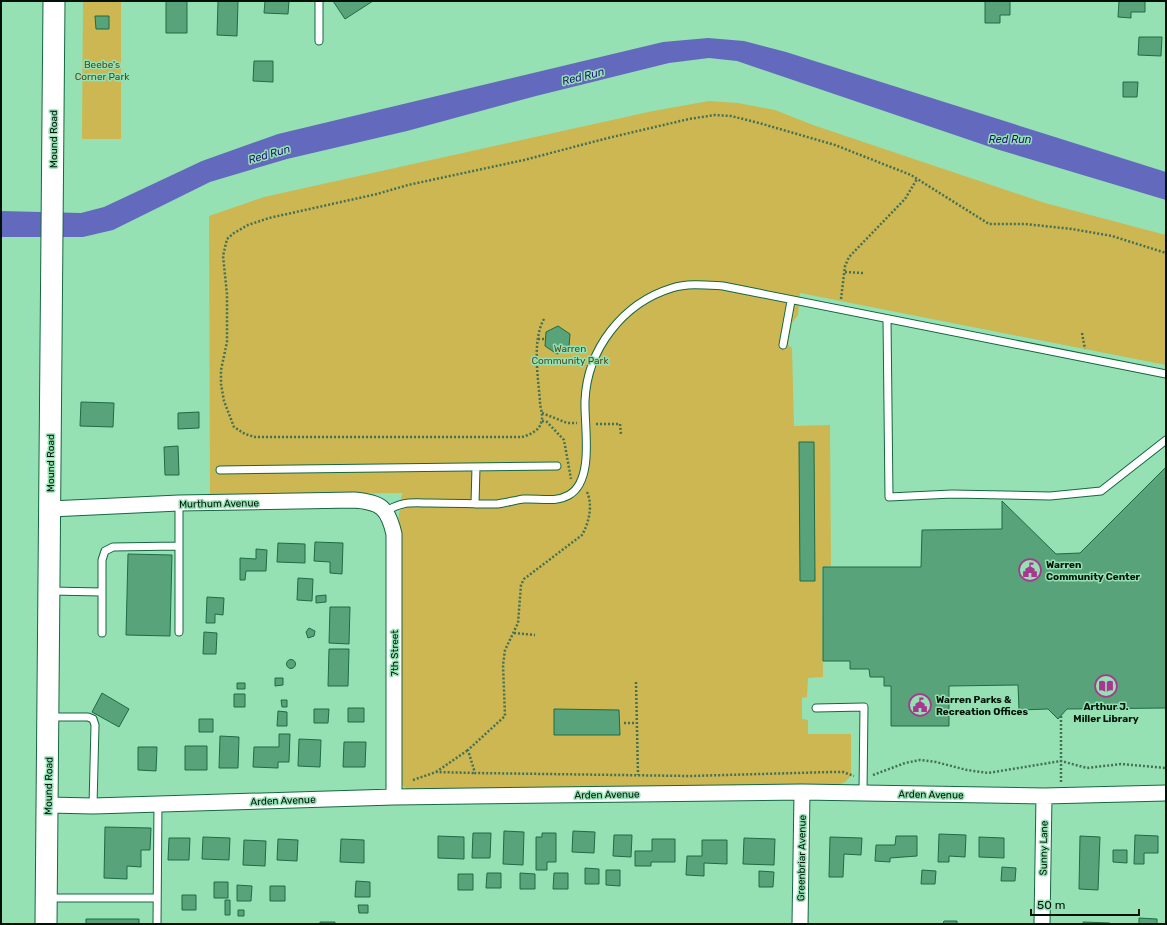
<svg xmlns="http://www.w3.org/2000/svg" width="1167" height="925" viewBox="0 0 1167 925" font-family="Rubik,sans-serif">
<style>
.green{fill:#ccb753}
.water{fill:#636abd}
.building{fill:#58a379;stroke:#1c6c45}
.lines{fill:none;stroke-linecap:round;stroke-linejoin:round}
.service-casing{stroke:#156741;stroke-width:9}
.minor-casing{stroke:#156741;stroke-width:17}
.secondary-casing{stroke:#156741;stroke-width:23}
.path{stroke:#447056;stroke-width:2.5;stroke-dasharray:2 2;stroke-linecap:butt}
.service{stroke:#fff;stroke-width:7}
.minor{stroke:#fff;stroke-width:15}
.secondary{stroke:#fff;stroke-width:21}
.labels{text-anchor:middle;stroke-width:3;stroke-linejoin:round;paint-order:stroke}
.park-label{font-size:10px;fill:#52491d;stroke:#95e1b4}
.street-label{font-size:10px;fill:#001207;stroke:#95e1b4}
.poi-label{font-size:10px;font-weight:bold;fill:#001207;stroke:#95e1b4;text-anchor:start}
.water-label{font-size:11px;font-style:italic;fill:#211176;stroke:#95e1b4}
</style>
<rect width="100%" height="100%" fill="#95e1b4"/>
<!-- green -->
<path class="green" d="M83 1H121V139H82Z
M709 101 738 103 775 110 813 125 1045 203 1166 235V365L800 293 798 315 792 323 788 345 792 348 794 426 830 425 831 566 822 567 823 677 808 678 807 697 802 698V719L808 720V734H851V776L845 782 839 785 409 789 404 787 401 783 397 529 402 493 210 495 209 216 264 197 653 111Z"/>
<!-- water -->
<path class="water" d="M708 38 744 41 786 52 1166 172V200L996 149 737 61 709 58 669 63 536 96 407 131 287 159 210 182 113 230 83 237H1V211L81 213 104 207 202 161 278 134 663 42Z"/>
<!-- building -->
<path class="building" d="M166 1H187V33H166Z
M218 1H238L237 36 217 35Z
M265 1H289L288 14 264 13Z
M333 1H373L345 19Z
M985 1H1010V15H1000V23H985Z
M1119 1H1145V12H1131V18L1118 17Z
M95 16H109V29H96Z
M1139 37H1162L1161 56 1138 55Z
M254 61H273V82L253 81Z
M1123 82H1138L1137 97H1123Z
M558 326 570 334 569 347 557 354 545 346 546 332Z
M81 402 114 403 113 427 80 426Z
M199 412V428L178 429V413Z
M799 442H814L815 581H800Z
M178 446 179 475H165L164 447Z
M1166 467V708L1067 709 1058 719 1048 709 1019 710 1018 685 949 686V726H891V686H884V677H870L869 669H850V661H823V567H921L922 530 1002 529V501L1056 554 1080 553Z
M315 542 343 543 342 574 330 573V562L314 561Z
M278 543 305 544V563L277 562Z
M256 549 267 550 266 571H246L245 580H240V558L256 559Z
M128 554 172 555 170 636 126 635Z
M298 578 313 579 312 601 297 600Z
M326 595V602L316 603V596Z
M207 597 224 598 223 615 215 614V623H206Z
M330 607H350L349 644 329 643Z
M309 628 315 631 314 636 308 638 306 632Z
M204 632 217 633 216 654H203Z
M329 649H349L348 686H328Z
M286.5 664a4.5 4.5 0 1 1 9 0a4.5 4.5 0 1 1-9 0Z
M275 678H283V685L275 686Z
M237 683H245V689H237Z
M102 693 129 709 119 727 92 712Z
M234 694H245V707H234Z
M281 700H287V707H282Z
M348 708H364V722H348Z
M314 709H329L328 723H314Z
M554 709 619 710 620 735H554Z
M278 711 287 712V726H277Z
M199 719H213V732H199Z
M279 734H290L289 762H278V768L253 767 254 747H279Z
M220 736 239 737 238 768H219Z
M299 739 321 740 320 767 298 766Z
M344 742H366L365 767H343Z
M185 746H207V770H185Z
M138 747H157L156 771 138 770Z
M105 827 151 828 150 850H141V867L127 866V879L104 878Z
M504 831 524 832 523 865 503 864Z
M573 831 595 832 594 853 572 852Z
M473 833H491L490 858H472Z
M542 833H556V862H547V870H536V837H542Z
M939 834 966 835 965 857 949 856V862H938Z
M614 835H632L631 857 613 856Z
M1135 835 1158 836V853H1144V864H1134Z
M438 836 464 837V859L438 858Z
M896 836H917V856L890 858V862L875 861 876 845H895Z
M1080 836 1100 837 1098 890 1079 889Z
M203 837 230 838 229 860 202 859Z
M830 837 862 838 861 855 844 854 843 877H829Z
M979 837 1004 838V858L979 857Z
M169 838H190L189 860H168Z
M744 838 775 839 774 865 743 864Z
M278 839 298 840 297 861 277 860Z
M341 839 364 840V863L340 862Z
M652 839H675V862H651V866H635V851H652Z
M244 840 266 841 265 866 243 865Z
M702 840H727V864L704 863V876L686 875 687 856H702Z
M1113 850H1127V863L1113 862Z
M1002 867 1016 868 1015 881H1001Z
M585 868 599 869V884H585Z
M606 870H620V886L606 885Z
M922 870 936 871 935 884H921Z
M759 871 774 872 773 887H759Z
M487 873H501V888H486Z
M520 873 535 874V889H520Z
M554 873H568V889H553Z
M458 874H473V890H458Z
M356 881 370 882V897H355Z
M214 882H228V898H214Z
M237 885 252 886 251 901H237Z
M270 886H285V901H270Z
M182 895H196V910H182Z
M225 900H230V915H225Z
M358 905H368V913H359Z
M238 910H244V916H238Z
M1139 918 1157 919V924H1139Z
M86 919H139V924H86Z
M944 921H957V924H943Z
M320 922H335V924H320Z
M1083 922 1110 923V924H1083Z"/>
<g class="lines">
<!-- service casing -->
<g class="service-casing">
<path id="service" d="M319 41V1
M887 319 889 497 952 494 1050 496 1101 491 1166 440
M783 345 791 301
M220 470 557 466
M179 503V632
M475 504 476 467
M386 511C392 508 397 505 403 504 411 502 422 503 430 503 453 503 475 504 497 504 506 503 515 500 524 499 539 498 555 503 569 495 595 480 584 426 585 401 587 349 623 303 672 288 688 283 706 285 723 286L1166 374
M50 591 102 592
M102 633V560L105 551 113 547 179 546
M816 708 864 707 863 793
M50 717H88L93 719 95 725 93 806
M48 898H157
M157 924 158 803"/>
</g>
<!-- minor casing -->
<g class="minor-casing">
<path id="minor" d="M50 509 179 503 354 500C381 502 388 508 394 534V797
M48 805 93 806 394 797 802 792 1044 796 1166 793
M800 924 802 792
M1042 924 1044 796"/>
</g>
<!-- secondary casing -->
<g class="secondary-casing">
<path id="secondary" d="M46 924 54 1"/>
</g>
<!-- path -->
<path class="path" d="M845 272 863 273
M841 299 845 266 849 257 905 199 917 179
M544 319C532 340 538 377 540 401 540 409 544 415 541 423 539 431 529 435 522 437H255L245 434 234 427 224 401 221 384V370L227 342V294L223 256 227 239 234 233 248 225 269 218 377 194 408 185 524 160 608 138 689 119 715 115 731 116 759 123 835 145 911 175 989 224H1025L1072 229 1112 236 1166 253
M1082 333 1085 349
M538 339H545
M542 413 567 423H577
M542 421 547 422 564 440 571 479
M596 424H620L621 435
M587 492C593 505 589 523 582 535L524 579 521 585 518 623 505 650 503 665 505 716 468 750 475 773 690 776 831 772H843L854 776
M514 633 535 635
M636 682 638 775
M624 723H636
M436 772 468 750
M873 775 905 763 920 760 936 762 967 770 988 773 1061 761 1087 768 1121 764 1166 768
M413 780 436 772 475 773
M1061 782V716"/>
<!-- service -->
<use href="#service" class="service"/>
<!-- minor -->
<use href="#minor" class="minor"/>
<!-- secondary -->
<use href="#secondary" class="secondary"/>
</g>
<!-- icons -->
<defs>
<g id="civic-ring" transform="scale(1.15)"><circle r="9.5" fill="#95e1b4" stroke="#a93690" stroke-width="1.5"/><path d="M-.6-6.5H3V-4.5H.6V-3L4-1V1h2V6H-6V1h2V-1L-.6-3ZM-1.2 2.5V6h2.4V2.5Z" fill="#a93690"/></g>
<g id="library-ring" transform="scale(1.15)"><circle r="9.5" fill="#95e1b4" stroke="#a93690" stroke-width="1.5"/><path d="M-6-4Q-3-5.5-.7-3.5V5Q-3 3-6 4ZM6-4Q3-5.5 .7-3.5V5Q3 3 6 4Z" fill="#a93690"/></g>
</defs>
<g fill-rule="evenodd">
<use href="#civic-ring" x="1030" y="570"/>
<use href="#library-ring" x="1106" y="686"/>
<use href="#civic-ring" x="920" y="705"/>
</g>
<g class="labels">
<!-- park labels -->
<g class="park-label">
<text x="102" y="68">Beebe's<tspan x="102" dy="12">Corner Park</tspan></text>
<text x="570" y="352">Warren<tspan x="570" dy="12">Community Park</tspan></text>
</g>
<!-- street labels -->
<g class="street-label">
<text transform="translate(53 139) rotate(-90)" y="4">Mound Road</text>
<text transform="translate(50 463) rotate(-90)" y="4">Mound Road</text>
<text transform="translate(219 503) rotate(-1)" y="4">Murthum Avenue</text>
<text transform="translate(394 653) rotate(-90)" y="4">7th Street</text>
<text transform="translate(48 786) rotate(-89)" y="4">Mound Road</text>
<text transform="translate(607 794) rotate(-1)" y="4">Arden Avenue</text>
<text transform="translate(931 794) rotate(1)" y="4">Arden Avenue</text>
<text transform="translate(283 800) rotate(-2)" y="4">Arden Avenue</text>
<text transform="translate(1043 848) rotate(-89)" y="4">Sunny Lane</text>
<text transform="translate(801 858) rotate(-89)" y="4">Greenbriar Avenue</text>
</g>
<!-- poi labels -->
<g class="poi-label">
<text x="1046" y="568">Warren<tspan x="1046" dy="12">Community Center</tspan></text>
<text x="936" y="703">Warren Parks &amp;<tspan x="936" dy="12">Recreation Offices</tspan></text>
<text x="1106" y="710" text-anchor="middle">Arthur J.<tspan x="1106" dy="12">Miller Library</tspan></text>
</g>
<!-- water labels -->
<g class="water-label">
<text transform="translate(583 76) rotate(-14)" y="4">Red Run</text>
<text x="1010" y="143">Red Run</text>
<text transform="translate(269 154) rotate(-16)" y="4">Red Run</text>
</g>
</g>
<!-- border -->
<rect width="1167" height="925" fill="none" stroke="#001207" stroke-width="4"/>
<!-- scale -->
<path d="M1031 909v6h108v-6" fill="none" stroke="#001207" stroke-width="2"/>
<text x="1037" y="909" font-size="12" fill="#001207" stroke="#95e1b4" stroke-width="3" paint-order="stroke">50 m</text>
</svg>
